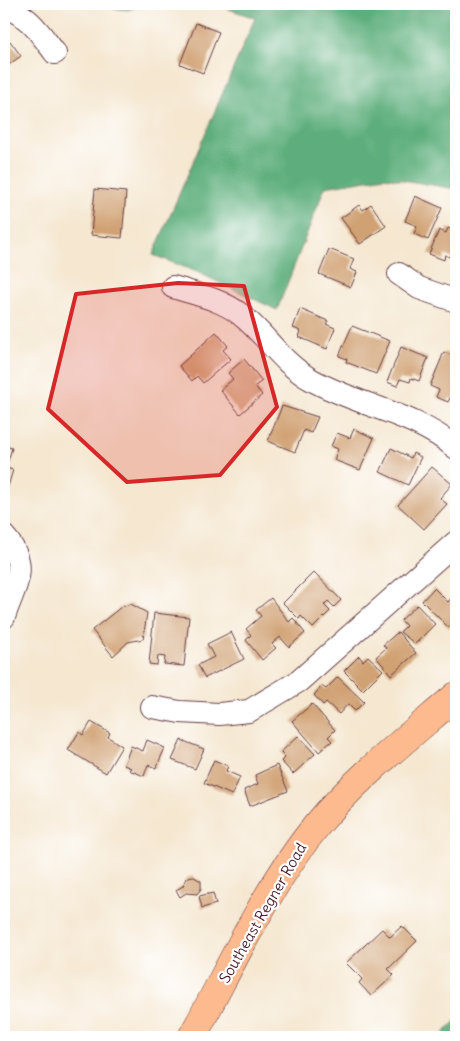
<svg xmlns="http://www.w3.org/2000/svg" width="460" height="1041" font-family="Delius,sans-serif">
<rect width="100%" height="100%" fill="#fff"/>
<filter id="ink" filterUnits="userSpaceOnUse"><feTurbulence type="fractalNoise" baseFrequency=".02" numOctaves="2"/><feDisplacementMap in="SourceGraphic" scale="10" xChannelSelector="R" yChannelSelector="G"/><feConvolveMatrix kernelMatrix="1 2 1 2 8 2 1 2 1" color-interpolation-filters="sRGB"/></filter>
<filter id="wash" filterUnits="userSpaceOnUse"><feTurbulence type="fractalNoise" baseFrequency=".0096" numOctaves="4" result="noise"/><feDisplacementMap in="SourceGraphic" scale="20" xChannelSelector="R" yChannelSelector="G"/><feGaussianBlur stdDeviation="1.12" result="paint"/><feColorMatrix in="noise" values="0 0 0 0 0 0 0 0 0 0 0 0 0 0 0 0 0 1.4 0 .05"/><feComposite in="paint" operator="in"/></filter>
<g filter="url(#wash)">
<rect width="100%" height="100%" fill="#f5e7d0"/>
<!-- forest -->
<g fill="#5dae7b" stroke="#546653">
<polygon points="78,4 146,4 128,10"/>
<polygon points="214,4 456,4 456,189 385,177 325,187 277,310 197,272 153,255 255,18"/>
<polygon points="456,1020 456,1037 440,1037"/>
</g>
<g id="blocks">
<!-- building -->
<g fill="#d0a173">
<polygon points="196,23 219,32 203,73 180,64"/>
<polygon points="4,38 8,43 10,41 21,56 4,68"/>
<polygon points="95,189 126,192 122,238 91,235"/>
<polygon points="415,196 442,208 428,240 414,234 417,226 405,221"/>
<polygon points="371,204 386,226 360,244 341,218 359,205 363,210"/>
<polygon points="448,228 456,231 456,260 445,255 444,260 429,254 439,230 446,233"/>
<polygon points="329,249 354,259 350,269 357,272 351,287 319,274"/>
<polygon points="300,309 328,321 326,324 335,328 327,349 299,337 301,331 293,328"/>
<polygon points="352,326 390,341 376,374 346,362 347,359 339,356"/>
<polygon points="216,332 228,346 223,350 231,359 203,383 197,376 192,381 179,366"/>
<polygon points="401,347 428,358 419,381 411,378 410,382 400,379 397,386 387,382"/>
<polygon points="444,352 456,357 456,400 450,398 448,402 436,397 439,390 430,386"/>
<polygon points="244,359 262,381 255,386 262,395 240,414 220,390 233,379 228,373"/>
<polygon points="282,406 318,417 311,433 304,430 295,452 268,441"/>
<polygon points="354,429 374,438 360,470 334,460 338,449 331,446 337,433 350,438"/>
<polygon points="4,446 12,448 6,468 13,470 7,490 4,489"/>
<polygon points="391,448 411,458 413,453 421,457 408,485 380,472"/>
<polygon points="432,467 452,484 440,498 447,504 424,529 398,505"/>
<polygon points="314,572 341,600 334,607 328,601 324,605 330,611 313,628 301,616 299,619 283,603"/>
<polygon points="434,588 448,602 456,593 456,620 449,628 422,601"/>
<polygon points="271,598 289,622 293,618 305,633 289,647 280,637 272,644 276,648 262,660 246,640 251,635 246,629 261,616 256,610"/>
<polygon points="131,604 147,613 143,639 128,642 113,656 92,630 121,607"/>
<polygon points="417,605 435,624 415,644 400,632 406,626 401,620"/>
<polygon points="154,613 189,617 184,666 164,664 165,657 158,656 157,665 149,664"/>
<polygon points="231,632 244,659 205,678 198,665 214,657 207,644"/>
<polygon points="398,632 416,653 391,675 376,657 386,648 383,645"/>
<polygon points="359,656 363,661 368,656 383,670 363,690 344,671"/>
<polygon points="338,677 364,702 355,711 348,704 339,714 326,702 323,705 314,695 322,686 326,689"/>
<polygon points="312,704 335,730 328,737 332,741 319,752 292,721"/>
<polygon points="91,722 110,733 108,737 122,746 106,773 68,750 79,732 83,735"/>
<polygon points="298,736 315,754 293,774 281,761 285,757 281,752"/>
<polygon points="147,740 165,748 156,768 148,765 144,776 129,770 131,768 124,765 131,746 143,751"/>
<polygon points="181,740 204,749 195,769 172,760"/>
<polygon points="214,760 228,766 226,771 240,777 232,795 204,783"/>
<polygon points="277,765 288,791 250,806 244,790 258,784 255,775"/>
<polygon points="192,876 201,881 201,889 197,894 186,893 180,897 176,890 183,886 186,878"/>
<polygon points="213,893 216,904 202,908 199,896"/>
<polygon points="402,926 417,941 388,969 394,975 371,996 359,983 362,979 346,963 382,929 390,937"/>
</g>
</g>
</g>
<g filter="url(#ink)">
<use href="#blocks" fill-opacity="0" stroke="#643d44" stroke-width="1"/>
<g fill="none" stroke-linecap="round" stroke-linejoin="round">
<!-- minor casing -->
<g stroke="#643d44" stroke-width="24">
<g id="minor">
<path d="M4 7C29 15 39 32 55 53"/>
<polyline points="399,274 419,288 456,301"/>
<path d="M173 287C195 294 221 299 240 314 267 335 280 362 312 380 359 406 414 413 456 448"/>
<path d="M4 536C31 566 15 584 4 617"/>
<polyline points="152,707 180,712 219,714 249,711 299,681 456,542"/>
</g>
</g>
<!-- major casing -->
<g stroke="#643d44" stroke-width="29">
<path id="major" d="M192 1037C230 968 267 886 317 825 355 779 411 735 456 696"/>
</g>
<!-- minor -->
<use href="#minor" stroke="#fff" stroke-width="22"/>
<!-- major -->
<use href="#major" stroke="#fcba8e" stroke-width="28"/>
</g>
</g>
<!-- marked area -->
<path fill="#d62828" fill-opacity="0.2" stroke="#d62828" stroke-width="4" stroke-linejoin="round" d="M178 283 244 286 277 407 220 475 127 482 48 409 76 294Z"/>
<g text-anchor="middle" stroke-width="4.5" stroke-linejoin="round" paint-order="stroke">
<!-- street labels -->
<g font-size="15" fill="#4a1f2b" stroke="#fff">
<text transform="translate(263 913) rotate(-60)" y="5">Southeast Regner Road</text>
</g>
</g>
<!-- margin -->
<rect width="460" height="1041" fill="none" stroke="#fff" stroke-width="20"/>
</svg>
